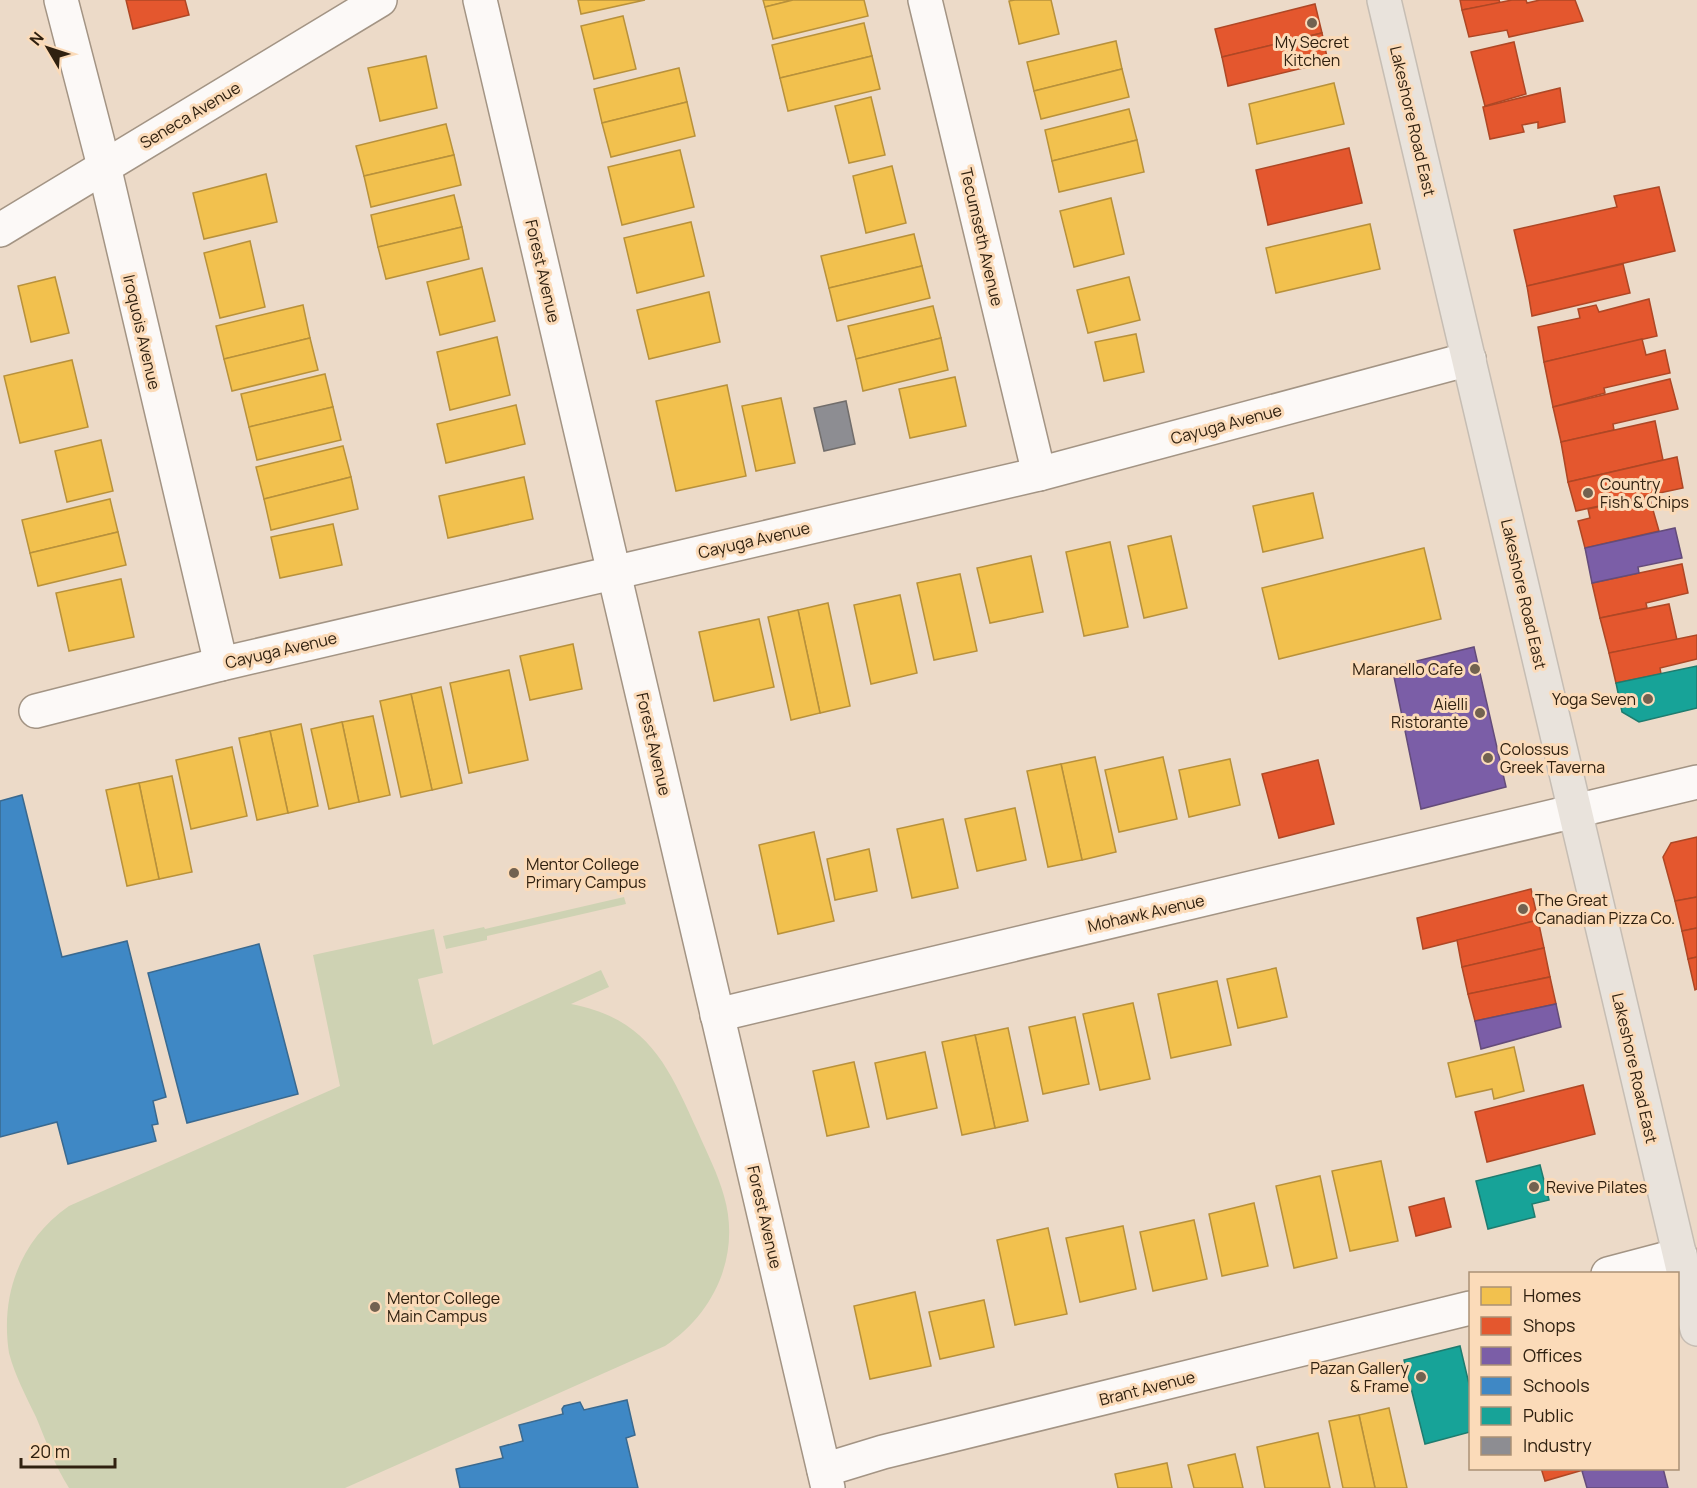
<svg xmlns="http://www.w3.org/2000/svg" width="1697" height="1488" font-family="Manrope,sans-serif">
<rect width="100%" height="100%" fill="#ecdac8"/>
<!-- green -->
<g fill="#ced2b3">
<polygon points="624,897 626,904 487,936 487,940 446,949 443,936 484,927 485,929"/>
<path d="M434 929 443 973 418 979 433 1045 601 970 609 987 571 1004C649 1019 668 1066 698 1132 707 1153 718 1174 724 1196 741 1254 715 1313 665 1346L345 1488H69C55 1466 46 1441 36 1417 26 1396 15 1376 9 1353 0 1295 20 1240 69 1206L340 1086 313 955Z"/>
</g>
<!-- homes -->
<g fill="#f2c14e" stroke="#b8913b" stroke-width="1.5">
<polygon points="578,0 645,0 581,14"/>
<polygon points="763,0 793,0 765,7"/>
<polygon points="793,0 864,0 868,16 773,39 765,7"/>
<polygon points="1015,0 1051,0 1059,34 1019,44 1009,1"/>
<polygon points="623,16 636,69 594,79 581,26"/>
<polygon points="864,23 872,56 780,78 772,45"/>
<polygon points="1116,41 1122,69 1034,91 1027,62"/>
<polygon points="426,56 437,108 380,121 368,68"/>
<polygon points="872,56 880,89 788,111 780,78"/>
<polygon points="679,68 687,102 602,123 594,89"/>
<polygon points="1122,69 1129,97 1041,119 1034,91"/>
<polygon points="1334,83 1344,124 1257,144 1249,104"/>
<polygon points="871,97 885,155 849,163 835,106"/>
<polygon points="687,102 695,136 611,157 602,123"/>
<polygon points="1129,109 1137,140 1052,161 1045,130"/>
<polygon points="446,124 454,155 364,176 356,146"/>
<polygon points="1137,140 1144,172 1059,192 1052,161"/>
<polygon points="680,150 694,207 622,225 608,167"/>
<polygon points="454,155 461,185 371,207 364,176"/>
<polygon points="892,166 906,223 866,233 853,176"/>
<polygon points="266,174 277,222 204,239 193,193"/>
<polygon points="454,195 462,227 378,247 371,215"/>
<polygon points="1111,198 1124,254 1074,267 1060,211"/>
<polygon points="691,222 704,276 637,293 624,238"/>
<polygon points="1370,224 1380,269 1276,293 1266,248"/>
<polygon points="462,227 469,259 386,279 378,247"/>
<polygon points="914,234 922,266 829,288 821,256"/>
<polygon points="250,241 265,307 220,318 204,253"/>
<polygon points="922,266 930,298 837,321 829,288"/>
<polygon points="482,268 495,321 440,335 427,282"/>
<polygon points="55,277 69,333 31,342 18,286"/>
<polygon points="1129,277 1140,320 1088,333 1077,290"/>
<polygon points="709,292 720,342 649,359 637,310"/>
<polygon points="303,305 310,338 224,359 216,326"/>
<polygon points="933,306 941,338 856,359 848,326"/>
<polygon points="1136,334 1144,372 1104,381 1095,342"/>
<polygon points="497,337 510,395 450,410 437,352"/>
<polygon points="310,338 318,370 232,391 224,359"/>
<polygon points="941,338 948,370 863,391 856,359"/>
<polygon points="72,360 88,427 20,443 4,376"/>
<polygon points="325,374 333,407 249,427 241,394"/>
<polygon points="955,377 966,426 910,438 899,389"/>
<polygon points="727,385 746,476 676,491 656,401"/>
<polygon points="781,398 795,463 756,471 742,406"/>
<polygon points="516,405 525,444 446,463 437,424"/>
<polygon points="333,407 341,440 257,460 249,427"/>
<polygon points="101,440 113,491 67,502 55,451"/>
<polygon points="343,446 351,477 264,499 256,467"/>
<polygon points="351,477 358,509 271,530 264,499"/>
<polygon points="524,477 533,519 448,538 439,496"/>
<polygon points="1313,493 1323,538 1263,552 1253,506"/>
<polygon points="110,499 118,532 30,553 22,520"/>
<polygon points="333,524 342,565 280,578 271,537"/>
<polygon points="118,532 126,565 38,586 30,553"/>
<polygon points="1171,536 1187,608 1144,618 1128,546"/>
<polygon points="1110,542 1128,627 1084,636 1066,552"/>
<polygon points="1424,548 1441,619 1279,659 1262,588"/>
<polygon points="1031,556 1043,612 990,623 977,568"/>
<polygon points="960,574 977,651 934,660 917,583"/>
<polygon points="121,579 134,637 69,651 56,593"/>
<polygon points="900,595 917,673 871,684 854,605"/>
<polygon points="828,603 850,706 820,713 798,610"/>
<polygon points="798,610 820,713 791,720 768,617"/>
<polygon points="759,619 774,687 714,701 699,632"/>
<polygon points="573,644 582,689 530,700 520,656"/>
<polygon points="509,670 528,760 469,773 450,683"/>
<polygon points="441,687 462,783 432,790 411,694"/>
<polygon points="411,694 432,790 401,797 380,701"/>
<polygon points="373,716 390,795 359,802 342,722"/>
<polygon points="342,722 359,802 329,809 311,729"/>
<polygon points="301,724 318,806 288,813 270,731"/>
<polygon points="270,731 288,813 257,820 239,738"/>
<polygon points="232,747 247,816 191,829 176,760"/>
<polygon points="1095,757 1116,852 1082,860 1061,764"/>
<polygon points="1163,757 1177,819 1119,832 1105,770"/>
<polygon points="1230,759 1240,805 1189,817 1179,770"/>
<polygon points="1061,764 1082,860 1048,867 1027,771"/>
<polygon points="172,776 192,872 159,879 139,783"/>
<polygon points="139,783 159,879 127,886 106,790"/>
<polygon points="1015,808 1026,860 977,871 965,819"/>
<polygon points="943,819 958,888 912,898 897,829"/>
<polygon points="814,832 834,921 778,934 759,845"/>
<polygon points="869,849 877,891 835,900 827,859"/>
<polygon points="1276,968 1287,1017 1238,1028 1227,979"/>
<polygon points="1217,981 1231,1045 1171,1058 1158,994"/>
<polygon points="1133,1003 1150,1079 1100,1090 1083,1014"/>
<polygon points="1075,1017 1089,1084 1043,1094 1029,1027"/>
<polygon points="1008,1028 1028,1121 995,1128 975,1035"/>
<polygon points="975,1035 995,1128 962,1135 942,1042"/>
<polygon points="1514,1047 1524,1091 1494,1099 1492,1089 1456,1097 1448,1063"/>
<polygon points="925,1052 937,1108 887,1119 875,1063"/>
<polygon points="854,1062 869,1127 827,1136 813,1071"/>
<polygon points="1381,1161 1398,1241 1350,1251 1332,1171"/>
<polygon points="1320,1176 1337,1258 1294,1268 1276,1186"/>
<polygon points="1254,1203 1268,1266 1222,1276 1209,1214"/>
<polygon points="1194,1220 1207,1279 1153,1291 1140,1232"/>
<polygon points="1123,1226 1136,1289 1080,1302 1066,1238"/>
<polygon points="1048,1228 1067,1314 1015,1325 997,1240"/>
<polygon points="915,1292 931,1366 870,1379 854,1306"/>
<polygon points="984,1300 994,1347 940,1359 929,1312"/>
<polygon points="1389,1408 1407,1488 1375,1488 1359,1415"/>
<polygon points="1359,1415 1375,1488 1343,1488 1329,1421"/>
<polygon points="1318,1433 1330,1488 1265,1488 1257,1447"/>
<polygon points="1235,1454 1243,1488 1194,1488 1188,1465"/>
<polygon points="1167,1463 1172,1488 1118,1488 1115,1474"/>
</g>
<!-- shops -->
<g fill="#e4572e" stroke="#ae4725" stroke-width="1.5">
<polygon points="126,0 185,0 189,15 133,29"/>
<polygon points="1460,0 1499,0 1500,3 1462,10"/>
<polygon points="1512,0 1526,0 1527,3 1540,0 1575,0 1583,21 1509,37 1507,30 1469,37 1462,10"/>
<polygon points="1315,4 1322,33 1222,57 1215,29"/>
<polygon points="1322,33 1328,62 1228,86 1222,57"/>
<polygon points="1514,42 1526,94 1485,106 1471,52"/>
<polygon points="1560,88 1565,122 1538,128 1538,122 1522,125 1524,132 1490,139 1483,107"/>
<polygon points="1349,148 1362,203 1268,225 1256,170"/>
<polygon points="1659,187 1675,251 1527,286 1514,230 1617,207 1614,196"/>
<polygon points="1623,264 1630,293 1532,316 1527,286"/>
<polygon points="1649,299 1657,336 1544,362 1538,327 1580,318 1578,309 1596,305 1599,312"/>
<polygon points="1642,339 1646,355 1665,350 1670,373 1604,388 1605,393 1553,407 1544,362"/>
<polygon points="1670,379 1678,409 1613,424 1614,430 1561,442 1553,407"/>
<polygon points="1655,421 1663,460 1568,482 1561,442"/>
<polygon points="1677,457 1683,488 1576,511 1568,482"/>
<polygon points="1649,496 1659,531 1585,548 1578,521 1590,518 1588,509"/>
<polygon points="1682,564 1688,593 1646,603 1647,608 1600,618 1592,583"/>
<polygon points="1669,604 1677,640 1609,653 1600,618"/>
<polygon points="1697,635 1697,659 1660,668 1661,674 1616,683 1609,653"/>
<polygon points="1318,760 1334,824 1279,838 1262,774"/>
<polygon points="1697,837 1697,897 1675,901 1663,857 1671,843"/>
<polygon points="1531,889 1538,920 1423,949 1417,918"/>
<polygon points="1697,897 1697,928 1682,931 1675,901"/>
<polygon points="1538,920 1544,948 1462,967 1457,940"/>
<polygon points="1697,928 1697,957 1688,959 1682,931"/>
<polygon points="1544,948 1550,977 1468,994 1462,967"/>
<polygon points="1697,957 1697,989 1695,990 1688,959"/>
<polygon points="1550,977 1556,1004 1475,1021 1468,994"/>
<polygon points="1583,1085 1595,1134 1487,1162 1475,1112"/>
<polygon points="1444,1198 1451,1227 1416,1236 1409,1207"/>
<polygon points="1541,1468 1590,1468 1545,1481"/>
</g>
<!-- offices -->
<g fill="#7b5ea7" stroke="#644c7a" stroke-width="1.5">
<polygon points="1675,528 1682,558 1638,567 1639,573 1592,583 1585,548"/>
<polygon points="1474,647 1506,787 1421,809 1392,667"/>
<polygon points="1556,1004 1561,1027 1481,1049 1475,1021"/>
<polygon points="1590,1468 1663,1468 1668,1488 1587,1488 1582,1471"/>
</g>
<!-- schools -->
<g fill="#3f88c5" stroke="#3a698f" stroke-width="1.5">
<polygon points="22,795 62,957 127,941 166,1097 153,1101 158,1124 152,1125 156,1141 68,1164 57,1122 0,1137 0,801"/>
<polygon points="259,944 298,1094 187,1123 148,973"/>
<polygon points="627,1400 635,1435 626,1438 638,1488 460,1488 456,1469 503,1458 500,1447 523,1441 519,1425 563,1414 562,1409 564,1406 580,1402 584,1410"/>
</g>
<!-- public -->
<g fill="#17a398" stroke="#1e7c6f" stroke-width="1.5">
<polygon points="1697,666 1697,708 1639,722 1622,712 1616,683"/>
<polygon points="1540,1165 1549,1200 1532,1204 1535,1217 1488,1229 1476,1181"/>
<polygon points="1460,1346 1470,1388 1470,1432 1425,1444 1404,1360"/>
</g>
<!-- industry -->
<polygon fill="#8d8d92" stroke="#716d6b" stroke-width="1.5" points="846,401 855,444 824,451 814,408"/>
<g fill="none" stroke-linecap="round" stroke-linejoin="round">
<!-- street casing -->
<g stroke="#a39484" stroke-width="36">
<g id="street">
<polyline points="61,0 104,166 221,664"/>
<polyline points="480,0 828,1488"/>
<polyline points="925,0 1039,474"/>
<polyline points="0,230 380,0"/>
<polyline points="36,711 221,664 1039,474 1469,359"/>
<polyline points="717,1015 1697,782"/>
<polyline points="1608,1274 1680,1255"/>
<polyline points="824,1470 883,1452 1470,1308"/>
</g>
</g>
<!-- primary casing -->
<g stroke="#c6bdb3" stroke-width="36">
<polyline id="primary" points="1384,0 1697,1329"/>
</g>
<!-- street -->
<use href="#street" stroke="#fcf9f7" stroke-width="33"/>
<!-- primary -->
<use href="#primary" stroke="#e9e3dc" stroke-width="33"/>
</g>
<!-- markers -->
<g fill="#726250" stroke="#fbdbb9" stroke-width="2">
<circle cx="1312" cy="23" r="6"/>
<circle cx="1588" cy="493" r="6"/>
<circle cx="1475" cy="669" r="6"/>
<circle cx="1648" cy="699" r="6"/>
<circle cx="1480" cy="713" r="6"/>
<circle cx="1488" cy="758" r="6"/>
<circle cx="514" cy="873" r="6"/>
<circle cx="1523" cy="909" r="6"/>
<circle cx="1534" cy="1187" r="6"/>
<circle cx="375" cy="1307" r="6"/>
<circle cx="1421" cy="1377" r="6"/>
</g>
<g text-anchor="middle" stroke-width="6" stroke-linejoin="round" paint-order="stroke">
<!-- poi labels -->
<g font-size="16" fill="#302110" stroke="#fbdbb9" text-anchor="start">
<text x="1312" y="48" text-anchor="middle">My Secret<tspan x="1312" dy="18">Kitchen</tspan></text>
<text x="1600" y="490">Country<tspan x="1600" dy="18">Fish &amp; Chips</tspan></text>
<text x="1463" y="675" text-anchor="end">Maranello Cafe</text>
<text x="1636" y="705" text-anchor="end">Yoga Seven</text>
<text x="1468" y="710" text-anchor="end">Aielli<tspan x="1468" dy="18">Ristorante</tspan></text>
<text x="1500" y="755">Colossus<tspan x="1500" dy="18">Greek Taverna</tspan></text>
<text x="526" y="870">Mentor College<tspan x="526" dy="18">Primary Campus</tspan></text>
<text x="1535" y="906">The Great<tspan x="1535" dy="18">Canadian Pizza Co.</tspan></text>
<text x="1546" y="1193">Revive Pilates</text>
<text x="387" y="1304">Mentor College<tspan x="387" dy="18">Main Campus</tspan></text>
<text x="1409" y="1374" text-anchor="end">Pazan Gallery<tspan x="1409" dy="18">&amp; Frame</tspan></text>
</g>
<!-- street labels -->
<g font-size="16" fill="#302110" stroke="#fbdbb9">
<text transform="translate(190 115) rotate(-31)" y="6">Seneca Avenue</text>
<text transform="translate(1413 121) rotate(77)" y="6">Lakeshore Road East</text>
<text transform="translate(982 237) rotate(77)" y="6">Tecumseth Avenue</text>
<text transform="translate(543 271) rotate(77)" y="6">Forest Avenue</text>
<text transform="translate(142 332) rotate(77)" y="6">Iroquois Avenue</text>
<text transform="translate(1226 424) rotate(-15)" y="6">Cayuga Avenue</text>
<text transform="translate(754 540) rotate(-13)" y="6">Cayuga Avenue</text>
<text transform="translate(1524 594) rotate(77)" y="6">Lakeshore Road East</text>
<text transform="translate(281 650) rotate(-13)" y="6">Cayuga Avenue</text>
<text transform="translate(654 744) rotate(77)" y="6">Forest Avenue</text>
<text transform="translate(1146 913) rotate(-13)" y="6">Mohawk Avenue</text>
<text transform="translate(1635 1068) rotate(77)" y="6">Lakeshore Road East</text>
<text transform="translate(765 1217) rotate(77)" y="6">Forest Avenue</text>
<text transform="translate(1147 1388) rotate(-14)" y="6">Brant Avenue</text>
</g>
</g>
<!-- legend -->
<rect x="1469" y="1272" width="210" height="198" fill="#fbdbb9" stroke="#aa9175" stroke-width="1.5"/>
<rect x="1481" y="1287" width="30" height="18" fill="#f2c14e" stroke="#aa9175" stroke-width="1.5"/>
<text x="1523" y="1302" font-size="18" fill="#302110">Homes</text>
<rect x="1481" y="1317" width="30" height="18" fill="#e4572e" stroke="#aa9175" stroke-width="1.5"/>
<text x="1523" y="1332" font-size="18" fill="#302110">Shops</text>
<rect x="1481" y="1347" width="30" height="18" fill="#7b5ea7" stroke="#aa9175" stroke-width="1.5"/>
<text x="1523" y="1362" font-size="18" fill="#302110">Offices</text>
<rect x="1481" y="1377" width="30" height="18" fill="#3f88c5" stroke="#aa9175" stroke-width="1.5"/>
<text x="1523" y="1392" font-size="18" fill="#302110">Schools</text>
<rect x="1481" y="1407" width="30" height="18" fill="#17a398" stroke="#aa9175" stroke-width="1.5"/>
<text x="1523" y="1422" font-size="18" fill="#302110">Public</text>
<rect x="1481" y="1437" width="30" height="18" fill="#8d8d92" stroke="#aa9175" stroke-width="1.5"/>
<text x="1523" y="1452" font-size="18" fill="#302110">Industry</text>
<!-- north arrow -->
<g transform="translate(48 48) rotate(309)" stroke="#fbdbb9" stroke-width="4.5" paint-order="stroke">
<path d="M0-4.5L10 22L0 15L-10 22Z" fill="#302110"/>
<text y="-9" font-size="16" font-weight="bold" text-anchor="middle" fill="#302110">N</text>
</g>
<!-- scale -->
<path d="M21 1458v9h94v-9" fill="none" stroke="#302110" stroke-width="3"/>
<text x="30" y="1458" font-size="18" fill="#302110" stroke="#fbdbb9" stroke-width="4.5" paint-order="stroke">20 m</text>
</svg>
